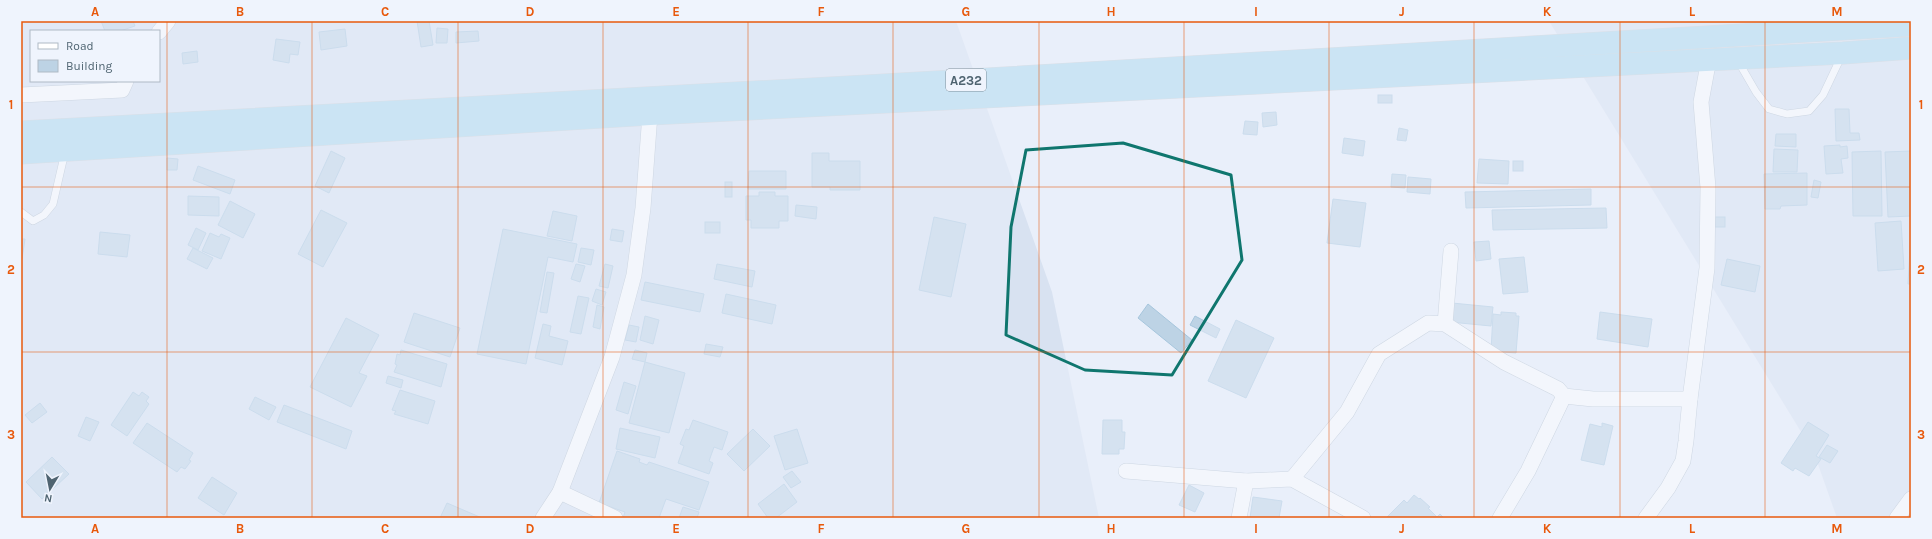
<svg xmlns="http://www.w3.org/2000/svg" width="1932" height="539" font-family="Karla,sans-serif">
<rect width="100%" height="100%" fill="#e9effa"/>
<!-- residential -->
<g fill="#d8e2f1" fill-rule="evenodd">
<path d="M21 21H956L1052 292 1099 518H21ZM31 31H159V81H31Z"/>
<polygon points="1549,21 1911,21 1911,518 1837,518 1814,453"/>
</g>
<!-- building -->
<g fill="#bdd3e5" stroke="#a6c6dd">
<polygon points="101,21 133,21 135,26 120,31 105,31"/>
<polygon points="417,21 429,21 433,45 421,47"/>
<polygon points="437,28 448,29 447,43 436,43"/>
<polygon points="345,29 347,46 321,50 319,32"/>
<polygon points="478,31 479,41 456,43 456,32"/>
<polygon points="276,39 300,42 298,55 290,54 289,63 273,60"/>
<polygon points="197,51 198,62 183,64 182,53"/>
<rect x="1378" y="95" width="14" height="8"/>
<polygon points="1835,109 1849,109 1850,133 1859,133 1860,140 1836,141"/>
<polygon points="1276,112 1277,125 1263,127 1262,113"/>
<polygon points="1245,121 1258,122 1257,135 1243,134"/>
<polygon points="1399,128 1408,130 1406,141 1397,140"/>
<polygon points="1776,134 1796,134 1796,147 1775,146"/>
<polygon points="1344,138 1365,141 1363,156 1342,153"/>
<polygon points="1840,145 1840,147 1847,146 1848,158 1841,159 1843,173 1826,174 1824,146"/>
<polygon points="1774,149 1798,150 1797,172 1773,172"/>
<polygon points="331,151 345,158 329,193 315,186"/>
<polygon points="1881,151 1882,216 1853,216 1852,152"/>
<polygon points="1911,151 1911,216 1888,217 1885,152"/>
<polygon points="812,153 829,153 829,161 860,161 860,190 830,190 830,187 812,187"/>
<polygon points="167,158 178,159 177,170 167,170"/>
<polygon points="1479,159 1509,161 1508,184 1477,183"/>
<rect x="1513" y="161" width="10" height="10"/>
<polygon points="198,166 235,180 230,194 193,180"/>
<polygon points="749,171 786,171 786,189 748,189"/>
<polygon points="1807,173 1807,205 1781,206 1780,209 1765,209 1764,174"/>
<polygon points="1392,174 1406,175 1405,188 1391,187"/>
<polygon points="1408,177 1431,179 1430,194 1407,192"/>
<polygon points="1814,180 1821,182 1818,198 1811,197"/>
<rect x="725" y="182" width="7" height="15"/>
<polygon points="1591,189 1591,205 1466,208 1465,192"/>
<polygon points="759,192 775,192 775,196 788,196 788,221 779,221 779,228 751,228 751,220 746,220 746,196 759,196"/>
<polygon points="188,196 219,197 219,216 188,215"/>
<polygon points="1333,199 1366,203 1360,247 1327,243"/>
<polygon points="230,201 255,214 243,238 218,225"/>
<polygon points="796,205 817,207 816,219 795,216"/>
<polygon points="1606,208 1607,228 1493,230 1492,210"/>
<polygon points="321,210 347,223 323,267 298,254"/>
<polygon points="553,211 577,216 572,241 547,236"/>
<polygon points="934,217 966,224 951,297 919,290"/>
<rect x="1715" y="217" width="10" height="10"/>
<polygon points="1901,221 1904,269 1878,271 1875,223"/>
<rect x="705" y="222" width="15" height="11"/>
<polygon points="196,228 206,233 198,250 188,245"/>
<polygon points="503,229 577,244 573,262 548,257 526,364 477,354"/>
<polygon points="612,229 624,231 622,242 610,240"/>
<polygon points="1911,230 1911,284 1908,284"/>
<polygon points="100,232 130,235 127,257 98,254"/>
<polygon points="210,233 219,237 221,234 230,238 221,259 202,251"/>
<polygon points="21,239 25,239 22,259 21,259"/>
<polygon points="1489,241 1491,259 1476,261 1474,242"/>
<polygon points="193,248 213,258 207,269 187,259"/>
<polygon points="581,248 594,250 591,265 578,262"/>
<polygon points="1524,257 1528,292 1503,294 1499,259"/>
<polygon points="1727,259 1760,266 1755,292 1721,285"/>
<polygon points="576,264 585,266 580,282 571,279"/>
<polygon points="605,264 613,266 608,288 599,286"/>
<polygon points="717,264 755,271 752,287 714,279"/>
<polygon points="547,272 554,273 547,313 540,312"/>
<polygon points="645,282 704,294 700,312 641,300"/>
<polygon points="596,289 606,292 602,305 592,301"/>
<polygon points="726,294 776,305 772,324 722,313"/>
<polygon points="578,296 589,298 581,334 570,332"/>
<polygon points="1452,303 1493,307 1491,326 1450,322"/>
<polygon points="1148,304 1192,340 1181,353 1138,318"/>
<polygon points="597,305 604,307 600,329 593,327"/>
<polygon points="1501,312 1516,313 1516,316 1519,316 1516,353 1491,351 1493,314 1501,315"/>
<polygon points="1600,312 1652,319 1648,347 1597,339"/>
<polygon points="414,313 460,328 450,357 404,342"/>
<polygon points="645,316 659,320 653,344 640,340"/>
<polygon points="1195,316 1220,329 1216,338 1190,325"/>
<polygon points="346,318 379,335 359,373 367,376 351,407 310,387"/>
<polygon points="1236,320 1274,338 1246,398 1208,381"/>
<polygon points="543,324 551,326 549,336 568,341 562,365 535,358"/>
<polygon points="629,325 639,327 636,342 625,340"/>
<polygon points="706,344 723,347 720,357 704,354"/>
<polygon points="401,350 447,364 441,387 394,372 397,365 395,364 397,354 400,355"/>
<polygon points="635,350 647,353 645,362 632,359"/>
<polygon points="645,362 685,373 669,433 629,423"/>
<polygon points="388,376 403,380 401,388 386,383"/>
<polygon points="624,382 636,386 628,414 616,410"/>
<polygon points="400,390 435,401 428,424 394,414 396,411 392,410"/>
<polygon points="133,392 139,396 142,392 149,397 146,401 149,404 127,436 111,425"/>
<polygon points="255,397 276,407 269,420 249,409"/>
<polygon points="40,403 47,412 32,423 25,415"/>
<polygon points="284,405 352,431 346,449 277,422"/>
<polygon points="86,417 99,422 90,441 78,436"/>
<polygon points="693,420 728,432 722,450 714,447 709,461 713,463 709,474 678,463 684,446 680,444 686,429 689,430"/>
<polygon points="1103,420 1122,420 1122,432 1125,432 1124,449 1119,449 1119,454 1102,454"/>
<polygon points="1808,422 1829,435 1816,456 1821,459 1809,476 1795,468 1793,471 1781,463"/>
<polygon points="147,423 193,453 189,460 191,461 185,469 181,467 177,472 133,443"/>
<polygon points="1602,423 1613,426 1604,465 1581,460 1590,424 1602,427"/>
<polygon points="620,428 660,437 655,458 616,449"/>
<polygon points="753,429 770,446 744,471 727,454"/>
<polygon points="797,429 808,463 785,470 774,436"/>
<polygon points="1827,445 1838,451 1830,463 1819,457"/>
<polygon points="617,451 640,459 639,462 647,465 649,462 709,482 699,510 666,499 659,518 623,518 625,512 599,503"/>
<polygon points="52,457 69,474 42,499 26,482"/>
<polygon points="792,471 801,482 791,488 783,477"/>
<polygon points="212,477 237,493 224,515 198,498"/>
<polygon points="784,484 797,502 776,518 768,518 758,504"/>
<polygon points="1189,485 1204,493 1195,512 1179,505"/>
<polygon points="1414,495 1419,499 1420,498 1430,507 1428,508 1437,517 1440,514 1444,518 1387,517 1404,500 1407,503"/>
<polygon points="1253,497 1282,501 1279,518 1250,518"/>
<polygon points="447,503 482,518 440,518"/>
<polygon points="683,507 699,512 697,518 679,518"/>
</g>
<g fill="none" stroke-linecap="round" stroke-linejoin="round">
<!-- lane casing -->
<g stroke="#adbbc8" stroke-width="8">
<g id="lane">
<polyline points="1738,61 1756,92 1769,109 1787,114 1809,111 1823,95 1841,57"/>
<polyline points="21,212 33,221 44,215 53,204 65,152"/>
</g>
</g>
<!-- street casing -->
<g stroke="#adbbc8" stroke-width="16">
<g id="street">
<polyline points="159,32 168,21"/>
<polyline points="21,95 122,90 126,81"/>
<polyline points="1445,324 1451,251"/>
<polyline points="1126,471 1246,481 1292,479 1363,518"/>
<polyline points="1292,479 1347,412 1379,354 1428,323 1445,324 1504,362 1558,389 1564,396 1593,399 1690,399"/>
<polyline points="560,492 615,518"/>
<polyline points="543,518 560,492 612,357 634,275 643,208 650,114"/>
<polyline points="1239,518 1246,481"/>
<polyline points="1500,518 1528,471 1564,396"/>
<polyline points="1646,518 1668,488 1683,461 1686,441 1690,399 1707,268 1708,188 1701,102 1709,59"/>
<polyline points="1897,518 1911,499"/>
</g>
</g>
<!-- highway casing -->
<g stroke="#c7cdd2" stroke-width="23">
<g id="highway">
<polyline points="21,132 867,86 1911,25"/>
<polyline points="21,153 650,114 1843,53 1911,48"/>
</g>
</g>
<!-- lane -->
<use href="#lane" stroke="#fff" stroke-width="7"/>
<!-- street -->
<use href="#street" stroke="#fff" stroke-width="15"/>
<!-- highway -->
<use href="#highway" stroke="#a7d8ed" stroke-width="22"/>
</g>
<!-- marked area -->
<path d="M0 0H1932V539H0ZM1123 143 1231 175 1242 260 1172 375 1085 370 1006 335 1011 227 1026 150Z" fill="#e9effa" fill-opacity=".55" fill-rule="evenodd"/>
<path fill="none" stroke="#0f766e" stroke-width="3" stroke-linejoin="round" d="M1123 143 1231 175 1242 260 1172 375 1085 370 1006 335 1011 227 1026 150Z"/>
<!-- grid -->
<path fill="none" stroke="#e8590c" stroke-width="1" stroke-opacity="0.55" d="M167 21V518M312 21V518M458 21V518M603 21V518M748 21V518M893 21V518M1039 21V518M1184 21V518M1329 21V518M1474 21V518M1620 21V518M1765 21V518M21 187H1911M21 352H1911"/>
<g text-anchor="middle" stroke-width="3" stroke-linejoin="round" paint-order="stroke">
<!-- shield labels -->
<rect fill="#eff4fd" stroke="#7f8f9b" stroke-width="1" x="946" y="69" width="40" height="22" rx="3"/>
<g font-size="13" font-weight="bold" fill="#4f6471">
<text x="966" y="85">A232</text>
</g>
</g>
<!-- border -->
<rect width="1932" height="539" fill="none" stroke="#eff4fd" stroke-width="44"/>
<!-- legend -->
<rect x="30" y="30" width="130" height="52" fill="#eff4fd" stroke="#afbac5"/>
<rect x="38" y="43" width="20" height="6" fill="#ffffff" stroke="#afbac5"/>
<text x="66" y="50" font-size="12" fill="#4f6471">Road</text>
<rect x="38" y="60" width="20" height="12" fill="#bdd3e5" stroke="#afbac5"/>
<text x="66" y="70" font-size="12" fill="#4f6471">Building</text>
<!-- north arrow -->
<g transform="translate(50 489) rotate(190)" stroke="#eff4fd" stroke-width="3" paint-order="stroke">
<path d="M0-3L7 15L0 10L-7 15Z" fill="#4f6471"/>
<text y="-6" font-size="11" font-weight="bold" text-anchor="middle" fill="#4f6471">N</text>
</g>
<rect x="22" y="22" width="1888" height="495" fill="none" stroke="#e8590c" stroke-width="1.5"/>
<g font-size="13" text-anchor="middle" font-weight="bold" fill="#e8590c">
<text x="95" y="16">A</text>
<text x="240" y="16">B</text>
<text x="385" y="16">C</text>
<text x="530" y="16">D</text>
<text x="676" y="16">E</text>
<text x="821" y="16">F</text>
<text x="966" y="16">G</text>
<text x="1111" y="16">H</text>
<text x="1256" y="16">I</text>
<text x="1402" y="16">J</text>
<text x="1547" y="16">K</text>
<text x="1692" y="16">L</text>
<text x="1837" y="16">M</text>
<text x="11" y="109">1</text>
<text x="1921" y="109">1</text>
<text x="11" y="274">2</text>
<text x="1921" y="274">2</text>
<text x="11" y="439">3</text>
<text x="1921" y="439">3</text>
<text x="95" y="533">A</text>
<text x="240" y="533">B</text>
<text x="385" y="533">C</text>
<text x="530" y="533">D</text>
<text x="676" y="533">E</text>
<text x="821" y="533">F</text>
<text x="966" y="533">G</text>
<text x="1111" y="533">H</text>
<text x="1256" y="533">I</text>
<text x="1402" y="533">J</text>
<text x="1547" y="533">K</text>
<text x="1692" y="533">L</text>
<text x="1837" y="533">M</text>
</g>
</svg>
